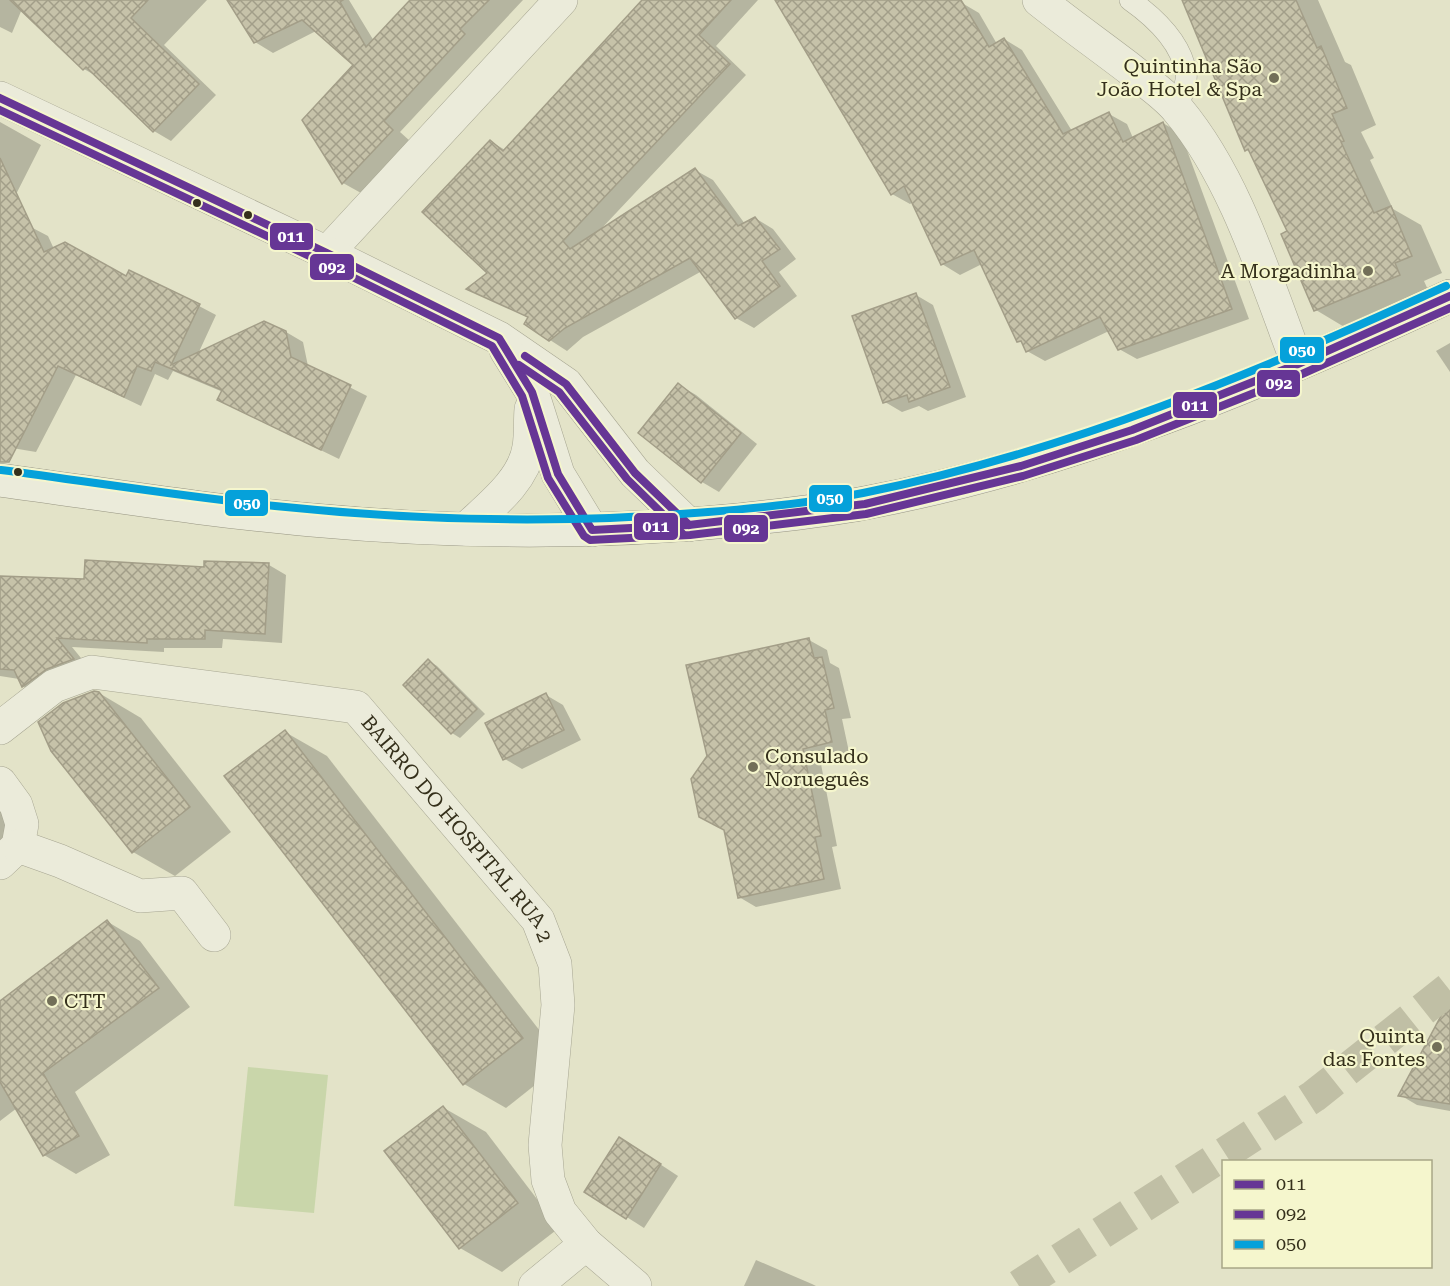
<svg xmlns="http://www.w3.org/2000/svg" width="1450" height="1286" font-family="'Roboto Serif',serif">
<defs>
<pattern id="building-cross-hatch" width="8" height="8" patternUnits="userSpaceOnUse" patternTransform="scale(1.5)"><rect width="8" height="8" fill="#c6c2a9"/><path d="M0 0l8 8M0 8l8-8" fill="none" stroke="#a29e89"/></pattern>
</defs>
<rect width="100%" height="100%" fill="#e3e3c8"/>
<!-- garden -->
<polygon fill="#c9d6aa" points="248,1067 328,1075 314,1213 234,1206"/>
<!-- shadow -->
<g fill="#0003">
<polygon points="0,0 207,0 164,45 216,95 171,141 154,131 98,77 84,69 22,9 12,33 0,27"/>
<polygon points="228,0 349,0 374,41 413,0 523,0 400,132 410,141 361,193 343,183 304,120 355,64 316,31 273,53 255,42"/>
<polygon points="644,0 758,0 716,46 746,75 601,229 695,170 713,180 745,224 755,218 773,229 796,259 779,272 797,296 754,328 736,318 702,271 583,337 567,351 550,340 529,318 469,289 490,273 490,141 505,150"/>
<polygon points="777,0 926,0 962,3 979,13 997,44 1004,39 1022,50 1072,131 1109,114 1127,124 1133,138 1163,123 1181,134 1249,319 1137,359 1119,349 1109,331 1045,361 1027,351 1024,344 1019,341 982,264 960,275 942,264 913,202 910,204 892,194"/>
<polygon points="1184,0 1318,0 1345,62 1351,65 1376,125 1361,132 1374,158 1370,160 1393,209 1421,225 1442,273 1424,281 1429,292 1346,328 1316,310 1289,232 1252,153 1246,150"/>
<polygon points="0,122 41,145 6,214 48,236 54,249 199,306 216,315 198,354 286,332 303,342 308,366 367,396 339,459 236,409 223,392 173,371 168,380 155,374 141,406 76,375 36,452 0,446"/>
<polygon points="916,295 933,305 966,397 928,411 919,406 902,412 885,402"/>
<polygon points="1450,343 1450,372 1436,351"/>
<polygon points="679,385 696,395 757,444 719,492 702,482 640,433"/>
<polygon points="269,565 286,575 282,643 223,639 222,648 164,648 164,652 72,647 90,669 40,696 23,686 19,679 0,676 0,577 85,581"/>
<polygon points="809,640 827,650 830,663 839,668 851,718 842,719 849,752 820,759 837,846 832,847 841,889 756,907 739,897"/>
<polygon points="429,661 437,666 485,714 460,738 452,733"/>
<polygon points="99,693 141,718 231,832 175,876 133,852"/>
<polygon points="546,695 563,705 581,740 522,769 505,759"/>
<polygon points="285,732 327,756 564,1062 506,1108 464,1084"/>
<polygon points="0,807 25,841 0,859"/>
<polygon points="108,922 140,941 190,1007 75,1092 110,1155 76,1174 44,1155 17,1108 0,1121 0,1001"/>
<polygon points="1450,1002 1450,1111 1417,1105 1400,1095"/>
<polygon points="444,1108 486,1132 559,1228 502,1272 460,1248"/>
<polygon points="637,1149 678,1176 644,1228 586,1191"/>
<polygon points="756,1260 812,1284 816,1286 744,1286"/>
</g>
<!-- building -->
<g fill="url(#building-cross-hatch)" stroke="#a39e88" stroke-width="1.5">
<polygon points="10,0 148,0 131,18 199,84 153,132 86,67 83,70"/>
<polygon points="227,0 343,0 340,2 366,47 410,0 489,0 460,29 465,34 384,121 393,130 342,184 302,120 353,65 302,20 254,43"/>
<polygon points="642,0 731,0 699,35 730,64 563,241 570,249 695,168 738,226 755,217 780,249 762,261 780,286 735,319 690,258 565,328 549,341 524,324 528,317 466,289 487,273 422,212 490,140 503,151"/>
<polygon points="775,0 961,0 989,47 1004,38 1063,134 1109,112 1123,142 1163,122 1232,309 1118,350 1100,317 1026,352 1021,341 1017,342 974,250 941,265 904,186 891,195"/>
<polygon points="1182,0 1296,0 1317,48 1321,46 1347,108 1332,114 1344,141 1341,142 1374,213 1391,206 1412,256 1395,263 1400,275 1314,311 1281,234 1287,231 1248,149 1245,151"/>
<polygon points="0,158 44,252 65,242 126,276 129,270 200,304 171,365 264,321 286,331 291,357 351,385 321,450 217,400 222,390 155,362 151,371 137,366 124,397 58,366 9,462 0,462"/>
<polygon points="916,293 950,387 909,402 907,395 883,403 852,316"/>
<polygon points="678,383 741,433 701,483 638,433"/>
<polygon points="85,560 204,567 204,561 269,563 265,634 205,630 205,639 147,639 147,643 57,638 74,659 47,669 22,687 14,670 0,669 0,576 84,579"/>
<polygon points="809,638 814,658 822,657 834,708 825,710 832,742 803,749 821,836 815,837 824,879 738,898 724,830 699,817 691,779 707,756 686,665"/>
<polygon points="428,659 477,709 451,734 403,685"/>
<polygon points="94,691 99,692 190,807 132,853 51,751 38,722 63,703"/>
<polygon points="546,693 564,730 503,760 485,723"/>
<polygon points="285,730 523,1038 463,1085 224,776"/>
<polygon points="107,920 159,988 43,1073 79,1136 43,1156 0,1082 0,1001"/>
<polygon points="1450,999 1450,1104 1398,1096"/>
<polygon points="443,1106 518,1203 459,1249 384,1151"/>
<polygon points="619,1137 661,1164 626,1219 584,1192"/>
</g>
<g fill="none" stroke-linecap="round" stroke-linejoin="round">
<!-- tertiary-tunnel -->
<polyline stroke="#c0bfa5" stroke-width="33" stroke-dasharray="33 16" stroke-linecap="butt" points="1019,1286 1314,1096 1450,988"/>
<!-- service casing -->
<g stroke="#a7a692" stroke-width="22">
<path id="service" d="M1130 0C1154 17 1181 41 1186 73 1188 83 1180 99 1177 109"/>
</g>
<!-- minor casing -->
<g stroke="#a7a692" stroke-width="34">
<g id="minor">
<path d="M1039 0C1069 24 1100 46 1130 69 1146 82 1165 94 1178 110 1236 179 1266 281 1298 364"/>
<polyline points="327,253 561,0"/>
<path id="s1" d="M0 728 54 686 92 672 356 707 538 920 555 964 558 1005 545 1145 548 1180 560 1212 586 1244 635 1286"/>
<polyline points="0,783 16,805 22,824 18,846 0,863"/>
<polyline points="18,846 60,861 140,896 182,893 214,935"/>
<polyline points="535,1286 586,1244"/>
</g>
</g>
<!-- tertiary casing -->
<g stroke="#a7a692" stroke-width="34">
<g id="tertiary">
<polyline points="0,98 327,253 499,338 566,384 635,473 689,525"/>
<polyline points="506,350 532,392 558,474 592,530"/>
<path d="M466 529C489 507 524 481 529 447 531 435 530 421 531 409"/>
</g>
</g>
<!-- secondary casing -->
<g stroke="#979582" stroke-width="34">
<path id="secondary" d="M0 480C104 494 208 511 312 520 454 533 597 534 739 520 781 515 824 511 865 503 1069 465 1263 383 1450 296"/>
</g>
<!-- service -->
<use href="#service" stroke="#ebebda" stroke-width="21"/>
<!-- minor -->
<use href="#minor" stroke="#ebebda" stroke-width="33"/>
<!-- tertiary -->
<use href="#tertiary" stroke="#ebebda" stroke-width="33"/>
<!-- secondary -->
<use href="#secondary" stroke="#ebebda" stroke-width="33"/>
<!-- bus-1 casing -->
<g stroke="#f5f6cd" stroke-width="12">
<g id="bus-1">
<polyline points="0,98 327,253 499,338 532,392 558,474 592,530 689,525 865,504 1021,466 1132,430 1298,364 1450,296"/>
<polyline points="525,356 566,384 635,473 689,525"/>
</g>
</g>
<!-- bus-2 casing -->
<g stroke="#f5f6cd" stroke-width="12">
<g id="bus-2">
<polyline points="0,110 322,262 492,346 522,396 548,478 584,536 590,540 690,535 866,514 1023,476 1136,440 1302,374 1450,308"/>
<polyline points="519,365 559,392 627,479 682,533"/>
</g>
</g>
<!-- bus-3 casing -->
<g stroke="#f5f6cd" stroke-width="12">
<path id="bus-3" d="M1 470C93 482 184 497 275 506 419 521 564 524 708 512 759 508 812 503 863 493 1067 452 1257 373 1446 286"/>
</g>
<!-- bus-1 -->
<use href="#bus-1" stroke="#663695" stroke-width="8"/>
<!-- bus-2 -->
<use href="#bus-2" stroke="#663695" stroke-width="8"/>
<!-- bus-3 -->
<use href="#bus-3" stroke="#05a1da" stroke-width="8"/>
</g>
<!-- markers -->
<g fill="#726f58" stroke="#f5f6cd" stroke-width="2">
<circle cx="1274" cy="78" r="6"/>
<circle cx="1368" cy="271" r="6"/>
<circle cx="753" cy="767" r="6"/>
<circle cx="52" cy="1001" r="6"/>
<circle cx="1437" cy="1047" r="6"/>
</g>
<g fill="#35301b" stroke="#f5f6cd" stroke-width="2">
<circle cx="197" cy="203" r="5"/>
<circle cx="248" cy="215" r="5"/>
<circle cx="18" cy="472" r="5"/>
</g>
<g text-anchor="middle" stroke-width="4.5" stroke-linejoin="round" paint-order="stroke">
<!-- poi labels -->
<g font-size="20" fill="#35301b" stroke="#f5f6cd" text-anchor="end">
<text x="1262" y="73">Quintinha São<tspan x="1262" dy="23">João Hotel &amp; Spa</tspan></text>
<text x="1356" y="278">A Morgadinha</text>
<text x="765" y="763" text-anchor="start">Consulado<tspan x="765" dy="23">Norueguês</tspan></text>
<text x="64" y="1008" text-anchor="start">CTT</text>
<text x="1425" y="1043">Quinta<tspan x="1425" dy="23">das Fontes</tspan></text>
</g>
<!-- street labels -->
<g font-size="20" fill="#35301b" stroke="#f5f6cd">
<text dy="7" stroke="none"><textPath href="#s1" startOffset="534">BAIRRO DO HOSPITAL RUA 2</textPath></text>
</g>
</g>
<g stroke="#f5f6cd" stroke-width="2">
<rect x="269" y="222" width="45" height="29" rx="6" fill="#663695"/>
<rect x="309" y="253" width="46" height="28" rx="6" fill="#663695"/>
<rect x="1279" y="336" width="46" height="28" rx="6" fill="#05a1da"/>
<rect x="1256" y="369" width="45" height="29" rx="6" fill="#663695"/>
<rect x="1172" y="391" width="46" height="28" rx="6" fill="#663695"/>
<rect x="808" y="484" width="45" height="29" rx="6" fill="#05a1da"/>
<rect x="224" y="489" width="45" height="28" rx="6" fill="#05a1da"/>
<rect x="633" y="512" width="46" height="29" rx="6" fill="#663695"/>
<rect x="723" y="514" width="46" height="29" rx="6" fill="#663695"/>
</g>
<g font-size="16" text-anchor="middle" font-weight="bold" fill="#fff">
<text x="291" y="242">011</text>
<text x="332" y="273">092</text>
<text x="1302" y="356">050</text>
<text x="1279" y="389">092</text>
<text x="1195" y="411">011</text>
<text x="830" y="504">050</text>
<text x="247" y="509">050</text>
<text x="656" y="532">011</text>
<text x="746" y="534">092</text>
</g>
<!-- legend -->
<rect x="1222" y="1160" width="210" height="108" fill="#f5f6cd" stroke="#a8a786" stroke-width="1.5"/>
<rect x="1234" y="1180" width="30" height="9" fill="#663695" stroke="#a8a786" stroke-width="1.5"/>
<text x="1276" y="1190" font-size="18" fill="#35301b">011</text>
<rect x="1234" y="1210" width="30" height="9" fill="#663695" stroke="#a8a786" stroke-width="1.5"/>
<text x="1276" y="1220" font-size="18" fill="#35301b">092</text>
<rect x="1234" y="1240" width="30" height="9" fill="#05a1da" stroke="#a8a786" stroke-width="1.5"/>
<text x="1276" y="1250" font-size="18" fill="#35301b">050</text>
</svg>
